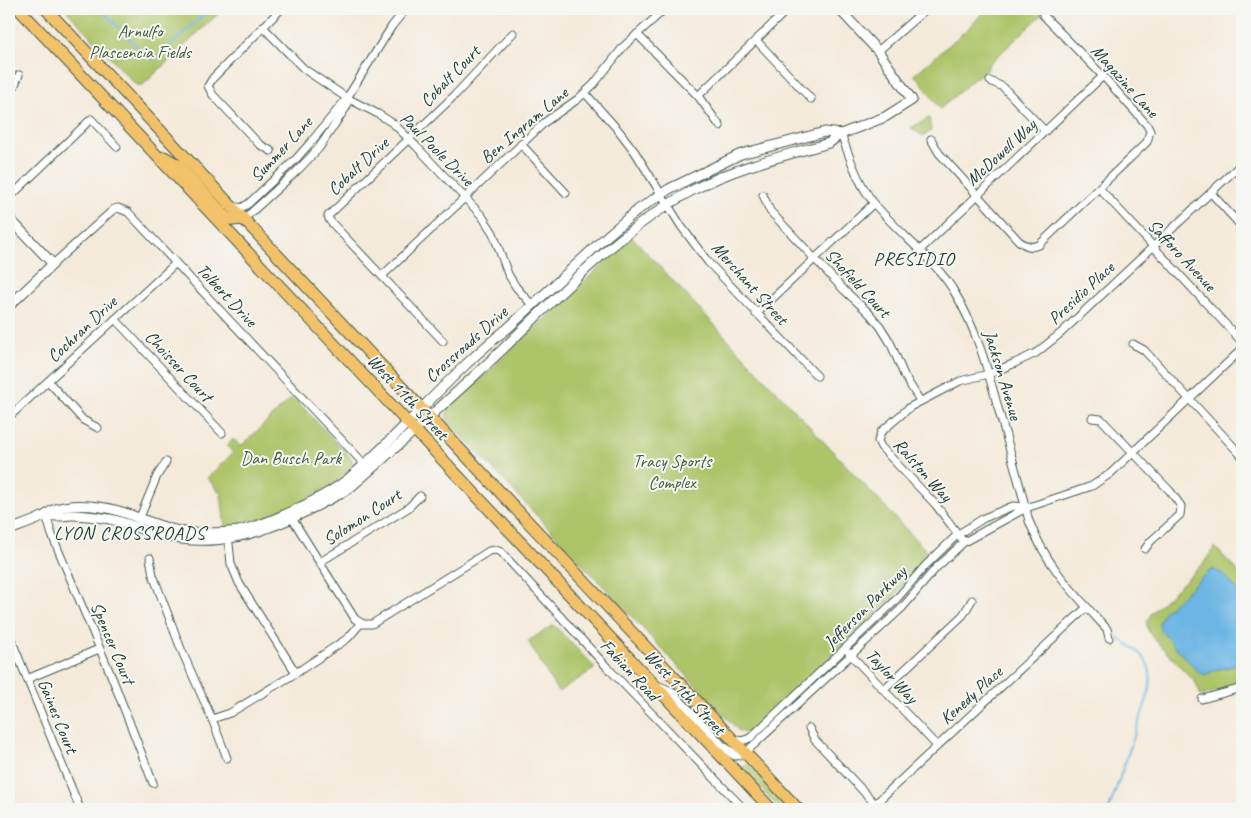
<svg xmlns="http://www.w3.org/2000/svg" width="1251" height="818" font-family="Caveat,sans-serif">
<rect width="100%" height="100%" fill="#f6f6f2"/>
<filter id="ink" filterUnits="userSpaceOnUse"><feTurbulence type="fractalNoise" baseFrequency=".02" numOctaves="2"/><feDisplacementMap in="SourceGraphic" scale="10" xChannelSelector="R" yChannelSelector="G"/><feConvolveMatrix kernelMatrix="1 2 1 2 8 2 1 2 1" color-interpolation-filters="sRGB"/></filter>
<filter id="wash" filterUnits="userSpaceOnUse"><feTurbulence type="fractalNoise" baseFrequency=".0096" numOctaves="4" result="noise"/><feDisplacementMap in="SourceGraphic" scale="20" xChannelSelector="R" yChannelSelector="G"/><feGaussianBlur stdDeviation="1.12" result="paint"/><feColorMatrix in="noise" values="0 0 0 0 0 0 0 0 0 0 0 0 0 0 0 0 0 1.4 0 .05"/><feComposite in="paint" operator="in"/></filter>
<g filter="url(#wash)">
<rect width="100%" height="100%" fill="#f4eada"/>
<!-- green -->
<g fill="#adc469" stroke="#66804e">
<polygon points="65,9 223,9 143,85 136,85"/>
<polygon points="986,9 1048,9 988,65 988,69 975,78 940,109 919,79 914,75 971,26"/>
<polygon points="929,118 931,131 923,136 911,128"/>
<path d="M632 237 930 555 888 603 754 729C748 733 743 734 737 729L450 423C445 417 446 412 450 407Z"/>
<path d="M293 397 352 459 353 468C339 486 278 514 256 522 246 525 235 526 225 528L221 494 207 478 233 453 227 445 233 439 241 446Z"/>
<polygon points="1215,547 1242,576 1242,684 1201,696 1196,683 1153,638 1147,628 1147,622 1152,612 1203,564"/>
<polygon points="554,625 594,667 594,669 558,692 528,641"/>
<polygon points="746,764 752,768 791,809 781,809 776,805 745,772 743,768"/>
</g>
<!-- water -->
<polygon fill="#6cb5e4" stroke="#46798c" points="1213,569 1223,574 1242,595 1242,664 1216,670 1205,675 1198,672 1160,630 1159,623 1164,612 1207,573"/>
<g fill="none" stroke-linecap="round" stroke-linejoin="round">
<!-- stream -->
<g stroke="#6cb5e4" stroke-width="2">
<polyline points="101,9 145,55 150,58 155,59 210,9"/>
<path d="M1109 809 1149 693C1155 663 1143 653 1118 638"/>
</g>
</g>
</g>
<g filter="url(#ink)">
<g fill="none" stroke-linecap="round" stroke-linejoin="round">
<!-- minor casing -->
<g stroke="#3f574d" stroke-width="9">
<g id="minor">
<polyline points="263,27 304,69 347,98 378,114 394,124 416,146 482,216 493,233 508,274 516,287 532,305"/>
<polyline points="637,34 698,96 720,126"/>
<polyline points="756,40 811,99"/>
<polyline points="878,51 926,9"/>
<polyline points="990,81 1003,87 1045,131"/>
<polyline points="9,92 14,87 19,75"/>
<polyline points="585,93 619,131 635,152 681,226 708,262 817,376"/>
<polyline points="698,96 788,9"/>
<path d="M841 134C850 158 857 181 873 202 897 232 931 256 952 288 977 328 988 371 1000 415 1010 450 1020 485 1029 521 1047 567 1074 593 1107 629L1109 638"/>
<path d="M931 139 939 153 1019 241C1026 246 1031 248 1039 245L1147 142 1150 131 1147 125 1103 76 1043 15"/>
<polyline points="521,144 566,193"/>
<polyline points="271,151 259,144 213,95 208,86 213,78 281,9"/>
<polyline points="1099,188 1242,342"/>
<polyline points="1211,193 1242,227"/>
<polyline points="763,195 770,211 844,290 868,312 880,326 890,342 904,375 920,401"/>
<polyline points="9,198 91,119 117,147"/>
<polyline points="233,206 241,208 248,204 296,159 311,142 347,98 392,26 406,9"/>
<polyline points="244,219 298,170 319,148 347,106 347,98"/>
<polyline points="920,250 1103,76"/>
<polyline points="53,264 114,209 118,208 128,212 367,467"/>
<polyline points="382,276 545,122 578,99 594,84 624,46 665,9"/>
<polyline points="756,314 874,203"/>
<polyline points="115,319 222,433"/>
<polyline points="443,341 330,221 328,216 455,95 513,33"/>
<polyline points="1133,344 1144,350 1242,456"/>
<polyline points="48,381 83,420 98,428"/>
<polyline points="9,417 176,263"/>
<polyline points="1092,418 1101,419 1170,491 1181,506 1180,515 1151,541 1145,549"/>
<polyline points="46,515 52,535 113,680 153,783"/>
<polyline points="290,515 355,619 363,624 372,624 489,551 496,550 501,552 607,667 744,809"/>
<polyline points="138,522 157,476 166,462"/>
<polyline points="228,534 231,564 239,583 296,673"/>
<polyline points="964,542 935,504 881,447 878,441 881,432 910,407 960,381 989,374 1015,363 1036,353 1061,333 1237,168"/>
<polyline points="150,558 153,575 181,649 212,719 230,713 296,673 348,638 361,623"/>
<polyline points="320,562 408,508 420,496"/>
<polyline points="9,634 80,809"/>
<polyline points="849,653 937,746"/>
<polyline points="27,679 99,649"/>
<polyline points="884,689 963,615 972,600"/>
<polyline points="1202,699 1242,688"/>
<polyline points="212,719 227,758"/>
<polyline points="809,728 815,740 880,809"/>
<polyline points="733,739 742,741 750,738 893,603 926,565 957,535 984,518 1013,506 1026,507"/>
<polyline points="745,753 902,608 936,568 964,542 1026,508 1092,486 1111,473 1242,349"/>
<polyline points="875,804 1087,607"/>
</g>
</g>
<!-- tertiary casing -->
<g stroke="#3f574d" stroke-width="11">
<g id="tertiary">
<polyline points="9,218 53,264 9,306"/>
<path d="M46 515C55 517 63 516 72 515 85 515 97 517 110 519 128 523 144 531 161 535 214 549 260 534 307 511 322 503 337 496 351 487 403 441 455 395 505 347 563 291 622 228 693 190 736 167 783 156 829 143L841 134 885 117 912 100 878 51 839 9"/>
<path d="M9 530C20 526 33 522 44 516 47 515 50 511 53 510 74 502 105 506 125 513 149 521 175 534 201 533 213 533 227 533 239 531 269 524 324 498 348 479 404 432 450 373 508 328L607 236 639 209 669 189 741 154 825 132 841 134"/>
<polyline points="657,686 671,692 676,697 722,746 735,755 745,753"/>
</g>
</g>
<!-- primary casing -->
<g stroke="#3f574d" stroke-width="13">
<g id="primary">
<polyline points="19,9 771,809"/>
<polyline points="46,9 798,809"/>
<polyline points="164,157 178,165 226,217 233,220 244,219"/>
</g>
</g>
<!-- minor -->
<use href="#minor" stroke="#fff" stroke-width="7"/>
<!-- tertiary -->
<use href="#tertiary" stroke="#fff" stroke-width="9"/>
<!-- primary -->
<use href="#primary" stroke="#f2c26a" stroke-width="11"/>
</g>
</g>
<g text-anchor="middle" stroke-width="4" stroke-linejoin="round" paint-order="stroke">
<!-- park labels -->
<g font-size="18" fill="#425f41" stroke="#f6f6f2">
<text x="140" y="37">Arnulfo<tspan x="140" dy="21">Plascencia Fields</tspan></text>
<text x="291" y="464">Dan Busch Park</text>
<text x="672" y="467">Tracy Sports<tspan x="672" dy="21">Complex</tspan></text>
</g>
<!-- street labels -->
<g font-size="18" fill="#1f3d34" stroke="#f6f6f2">
<text transform="translate(450 76) rotate(-46)" y="6">Cobalt Court</text>
<text transform="translate(1125 81) rotate(48)" y="6">Magazine Lane</text>
<text transform="translate(524 125) rotate(-40)" y="6">Ben Ingram Lane</text>
<text transform="translate(281 149) rotate(-47)" y="6">Summer Lane</text>
<text transform="translate(437 149) rotate(45)" y="6">Paul Poole Drive</text>
<text transform="translate(1001 152) rotate(-43)" y="6">McDowell Way</text>
<text transform="translate(358 166) rotate(-43)" y="6">Cobalt Drive</text>
<text transform="translate(1182 255) rotate(47)" y="6">Safforo Avenue</text>
<text transform="translate(750 283) rotate(48)" y="6">Merchant Street</text>
<text transform="translate(858 283) rotate(47)" y="6">Shofield Court</text>
<text transform="translate(1081 293) rotate(-43)" y="6">Presidio Place</text>
<text transform="translate(227 295) rotate(47)" y="6">Tolbert Drive</text>
<text transform="translate(82 329) rotate(-43)" y="6">Cochran Drive</text>
<text transform="translate(466 344) rotate(-42)" y="6">Crossroads Drive</text>
<text transform="translate(179 366) rotate(47)" y="6">Choisser Court</text>
<text transform="translate(1003 375) rotate(73)" y="6">Jackson Avenue</text>
<text transform="translate(408 397) rotate(47)" y="6">West 11th Street</text>
<text transform="translate(923 470) rotate(48)" y="6">Ralston Way</text>
<text transform="translate(362 517) rotate(-33)" y="6">Solomon Court</text>
<text transform="translate(865 607) rotate(-45)" y="6">Jefferson Parkway</text>
<text transform="translate(113 643) rotate(67)" y="6">Spencer Court</text>
<text transform="translate(630 670) rotate(47)" y="6">Fabian Road</text>
<text transform="translate(892 676) rotate(47)" y="6">Taylor Way</text>
<text transform="translate(685 692) rotate(47)" y="6">West 11th Street</text>
<text transform="translate(971 695) rotate(-42)" y="6">Kenedy Place</text>
<text transform="translate(58 716) rotate(68)" y="6">Gaines Court</text>
</g>
<!-- neighbourhood labels -->
<g font-size="19" letter-spacing="1" fill="#1f3d34" stroke="#f6f6f2">
<text x="914" y="265">PRESIDIO</text>
<text x="130" y="539">LYON CROSSROADS</text>
</g>
</g>
<!-- margin -->
<rect width="1251" height="818" fill="none" stroke="#f6f6f2" stroke-width="30"/>
</svg>
